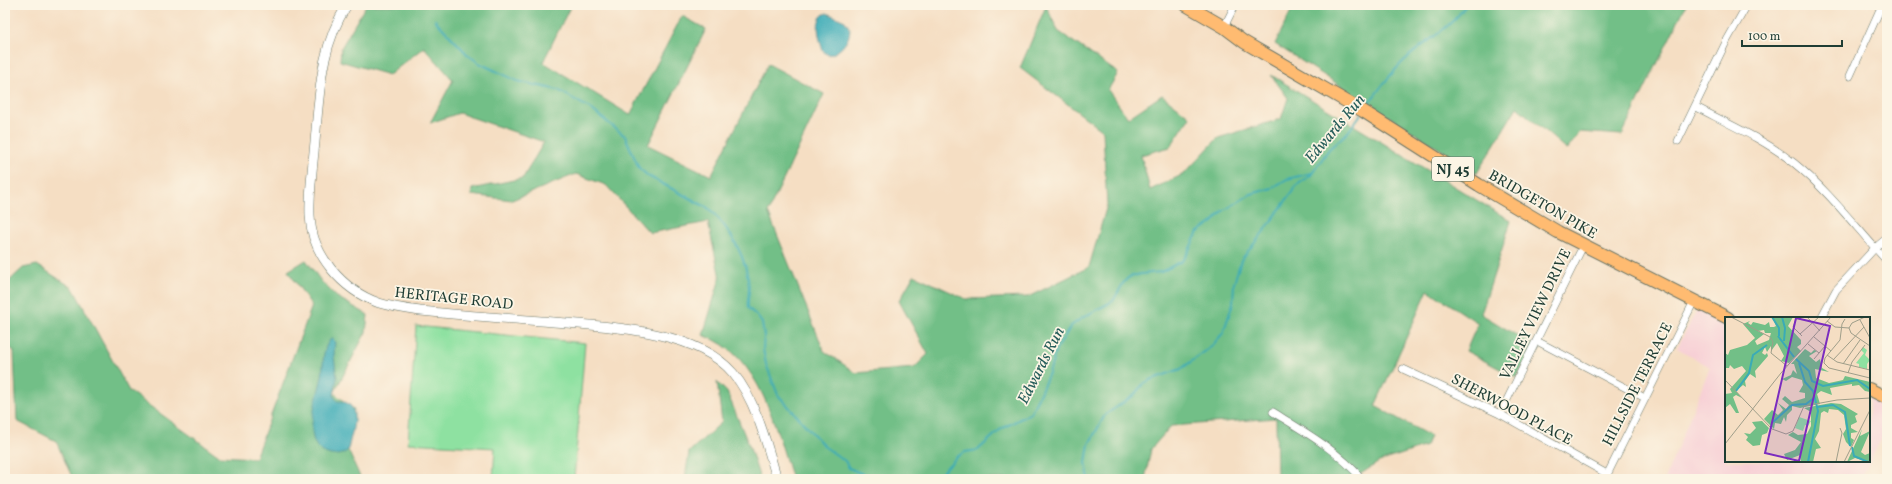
<svg xmlns="http://www.w3.org/2000/svg" width="1892" height="484" font-family="Vollkorn,serif">
<rect width="100%" height="100%" fill="#fcf5e5"/>
<filter id="ink" filterUnits="userSpaceOnUse"><feTurbulence type="fractalNoise" baseFrequency=".025" numOctaves="2"/><feDisplacementMap in="SourceGraphic" scale="8" xChannelSelector="R" yChannelSelector="G"/><feConvolveMatrix kernelMatrix="1 2 1 2 8 2 1 2 1" color-interpolation-filters="sRGB"/></filter>
<filter id="wash" filterUnits="userSpaceOnUse"><feTurbulence type="fractalNoise" baseFrequency=".012" numOctaves="4" result="noise"/><feDisplacementMap in="SourceGraphic" scale="16" xChannelSelector="R" yChannelSelector="G"/><feGaussianBlur stdDeviation="0.9" result="paint"/><feColorMatrix in="noise" values="0 0 0 0 0 0 0 0 0 0 0 0 0 0 0 0 0 1.4 0 .05"/><feComposite in="paint" operator="in"/></filter>
<g filter="url(#wash)">
<rect width="100%" height="100%" fill="#f5dec3"/>
<!-- built -->
<polygon fill="#f7cfd5" points="1698,308 1726,323 1726,461 1869,461 1869,397 1887,407 1887,427 1861,479 1665,479 1710,367 1677,348"/>
<!-- green -->
<polygon fill="#8ee1a1" stroke="#568f6a" points="416,326 585,343 574,479 493,479 495,448 408,443"/>
<!-- forest -->
<g fill="#72bf87" stroke="#487e5e">
<path d="M366 5H571L543 62 630 115 682 16 706 29 648 145 711 176 768 64 824 94 768 212 824 351 856 373 914 368 928 354 899 301 914 275 966 299 1028 297 1089 267 1107 205 1103 131 1020 68 1046 6 1058 31 1118 73 1108 90 1128 118 1162 95 1190 117 1170 147 1141 155 1150 190 1184 174 1218 138 1281 119 1288 98 1271 75 1511 221 1481 314 1533 345 1517 378 1466 351 1478 323 1428 290 1375 406 1430 436 1426 446 1379 462 1353 479H1277L1276 418 1171 426 1151 449 1145 479H792C775 427 761 355 703 335L720 278 708 222 650 233 606 185 576 174 512 200 471 195 472 189 523 178 544 142 459 113 430 123 453 80 424 47 389 75 340 61 341 48Z"/>
<polygon points="1294,5 1686,5 1622,135 1580,132 1567,150 1517,107 1477,173 1275,44"/>
<polygon points="306,260 321,281 337,297 368,315 366,332 334,393 354,409 348,450 361,479 73,479 56,441 17,421 14,351 5,344 5,285 23,268 37,265 73,288 129,391 219,456 255,458 312,306 288,271"/>
<polygon points="717,382 727,392 750,448 760,479 685,479 689,452 722,422"/>
</g>
<!-- water -->
<g fill="#3aabb7" stroke="#2c7476">
<path d="M827 13 845 21 850 29C850 41 840 53 828 55L823 51C820 41 812 17 827 13Z"/>
<path d="M332 338 335 342 334 356 337 378 334 396 337 401C365 401 351 433 348 450 344 454 337 456 331 455 297 448 318 397 322 376 324 363 321 348 332 338Z"/>
</g>
<g fill="none" stroke-linecap="round" stroke-linejoin="round">
<!-- stream -->
<g stroke="#3aabb7" stroke-width="2">
<path d="M435 20 468 55 479 63 517 81 558 90 591 109 625 136 639 168 648 176 708 208C730 228 748 259 749 289 749 296 747 302 748 308L757 316 762 323 764 336 763 349 766 364 778 395 825 447 845 461 849 468 874 479"/>
<path d="M1366 107C1378 91 1392 71 1407 58 1428 39 1450 29 1466 5"/>
<polyline points="931,479 941,473 958,456 965,452 978,450 1001,429 1031,413 1049,373 1056,350 1071,326 1082,318 1113,301 1124,282 1129,277 1141,274 1161,272 1182,261 1186,256 1198,232 1213,222 1223,211 1251,194 1272,188 1287,179 1312,173"/>
<polyline points="1089,479 1086,463 1089,444 1105,415 1133,396 1143,384 1150,380 1181,369 1211,347 1223,333 1233,303 1234,283 1241,260 1265,230 1297,185 1311,175 1329,149 1348,132 1361,114"/>
</g>
</g>
</g>
<g filter="url(#ink)">
<g fill="none" stroke-linecap="round" stroke-linejoin="round">
<!-- minor casing -->
<g stroke="#6a7566" stroke-width="8">
<g id="minor">
<polyline points="1224,27 1235,5"/>
<polyline points="1850,76 1882,5"/>
<path d="M1696 107C1729 124 1765 140 1794 163 1829 191 1857 229 1887 261"/>
<polyline points="1678,141 1726,42 1747,5"/>
<polyline points="1821,318 1836,290 1875,248 1887,238"/>
<polyline points="1537,341 1645,398"/>
<polyline points="1403,369 1500,414 1607,474"/>
<path d="M1273 412C1305 432 1337 450 1362 479"/>
<polyline points="1500,414 1583,246"/>
<polyline points="1605,479 1694,301"/>
</g>
</g>
<!-- tertiary casing -->
<g stroke="#6a7566" stroke-width="10">
<path id="tertiary" d="M347 5C322 44 320 85 316 130 314 158 309 187 310 215 311 254 342 290 379 303 392 307 406 309 420 311 461 315 501 318 541 321 597 326 694 327 733 373 756 400 767 445 777 479"/>
</g>
<!-- primary casing -->
<g stroke="#6a7566" stroke-width="14">
<g id="primary">
<polyline points="1186,5 1224,27 1244,42 1363,111 1479,185 1558,232 1728,318"/>
<polyline points="1869,389 1887,398"/>
</g>
</g>
<!-- minor -->
<use href="#minor" stroke="#fff" stroke-width="7"/>
<!-- tertiary -->
<use href="#tertiary" stroke="#fff" stroke-width="9"/>
<!-- primary -->
<use href="#primary" stroke="#ffbb71" stroke-width="12"/>
</g>
</g>
<g text-anchor="middle" stroke-width="3.5" stroke-linejoin="round" paint-order="stroke">
<!-- shield labels -->
<rect fill="#fcf5e5" stroke="#617469" stroke-width="1" x="1432" y="157" width="42" height="24" rx="3"/>
<g font-size="14" font-weight="bold" fill="#1f3d34">
<text x="1453" y="174">NJ 45</text>
</g>
<!-- street labels -->
<g font-size="15" fill="#1f3d34" stroke="#fcf5e5">
<text transform="translate(1543 204) rotate(30)" y="5">BRIDGETON PIKE</text>
<text transform="translate(454 298) rotate(6)" y="5">HERITAGE ROAD</text>
<text transform="translate(1535 314) rotate(-64)" y="5">VALLEY VIEW DRIVE</text>
<text transform="translate(1637 384) rotate(-63)" y="5">HILLSIDE TERRACE</text>
<text transform="translate(1512 409) rotate(28)" y="5">SHERWOOD PLACE</text>
</g>
<!-- water labels -->
<g font-size="16" font-style="italic" fill="#275e5b" stroke="#fcf5e5">
<text transform="translate(1334 128) rotate(-50)" y="6">Edwards Run</text>
<text transform="translate(1040 365) rotate(-63)" y="6">Edwards Run</text>
</g>
</g>
<!-- overview -->
<g transform="translate(1725 317)">
<rect width="145" height="145" fill="#f5dec3"/>
<path d="M138 30 142 33 140 38 145 43 142 47V52L134 50V47L131 46 139 36 136 33ZM74 100 86 104 83 109 80 108 78 114 70 111Z" fill="#8ee1a1"/>
<path d="M47 0H68L63 9 76 23V27L72 30 76 34 64 46 56 44 59 39 52 26 46 34V29L42 35 40 30 37 36 40 38 42 36 43 39 30 54 31 61 25 57 20 64 21 70 18 68 11 74 17 81 11 78 8 80 14 96H11L5 87 0 91V77L7 76 5 72 21 54 17 49 9 52 5 48 4 51H0V36L3 38 5 33 22 28 30 21 18 7 25 4 23 6 26 8 28 5 40 8 44 5 45 10H49L51 9ZM39 13 40 16H46L44 23 32 28 30 24 39 17 33 14ZM80 32 86 36 89 33 92 34 84 39 91 45 95 42 97 51 104 55 90 52 91 61 104 66 118 63 120 59 145 65V75L140 74 134 68 127 69V67L105 71 107 78 96 74 92 77 95 87 75 91 67 89V93L62 98 61 105 59 100 56 107 50 106 49 112 39 102 47 93 53 98 58 93 53 86 61 92 64 88 57 82 60 79 67 85 80 81V76L74 75 78 68 77 63 67 60 61 64 57 62 66 58 68 53 72 57 69 47H66ZM106 86 116 87 133 97 130 99 132 105 126 108V111L133 115 126 116V121L129 123 126 130 121 125 118 117 121 112 119 98 113 93 104 92 103 96 99 94 96 96 94 114 90 122 96 131 91 132 88 145H76L75 138 62 143 59 137 70 133 76 125 63 118 68 115 73 118 82 117 86 109V95L79 91ZM37 104 44 111 42 116 37 118 35 128 28 129 21 123 23 120 19 116 25 117 31 111 27 105ZM137 112 135 119 145 114 136 135 140 138 145 136V145L130 141 122 145Z" fill="#72bf87" fill-rule="evenodd"/>
<path fill="none" stroke="#3aabb7" stroke-width="2" d="M47 0 54 11V19M57 0 60 11 59 24M53 19 69 40M71 42 84 54 87 64 98 69 132 63 145 72M74 46 80 65 88 74 93 94 83 145M11 74 24 56 28 38 42 28M92 90 108 88 120 95 125 129M48 105 67 88 81 87 89 81M127 130 129 139 143 145"/>
<path fill="none" stroke="#9f9e8a" stroke-width="1" d="M6 0 45 20 48 25 46 36 62 49M72 0 68 10 77 19M82 0 95 14M135 3 145 21M102 4 110 10 124 11M124 11 126 16 145 29M124 11 127 6 140 0M75 17 94 0M89 20 106 34M83 27 94 36M102 38 112 45 145 53M89 42 100 29M108 43 139 10M99 46 100 41 115 23 117 7 120 2M99 46 104 51 145 61M118 47 135 23M123 56 127 45 140 28M0 63 47 112 61 117 68 114 79 89 112 83 145 81M0 127 56 56 106 0M111 145 117 116 115 111M119 145 145 93"/>
<path fill="#7b2cbf" fill-opacity="0.15" stroke="#7b2cbf" stroke-width="2" d="M71 1 105 9 74 144 40 136Z"/>
<rect width="145" height="145" fill="none" stroke="#1f3d34" stroke-width="2"/>
</g>
<!-- margin -->
<rect width="1892" height="484" fill="none" stroke="#fcf5e5" stroke-width="20"/>
<!-- scale -->
<path d="M1742 40v6h100v-6" fill="none" stroke="#1f3d34" stroke-width="2"/>
<text x="1748" y="40" font-size="12" fill="#1f3d34" stroke="#fcf5e5" stroke-width="3" paint-order="stroke">100 m</text>
</svg>
